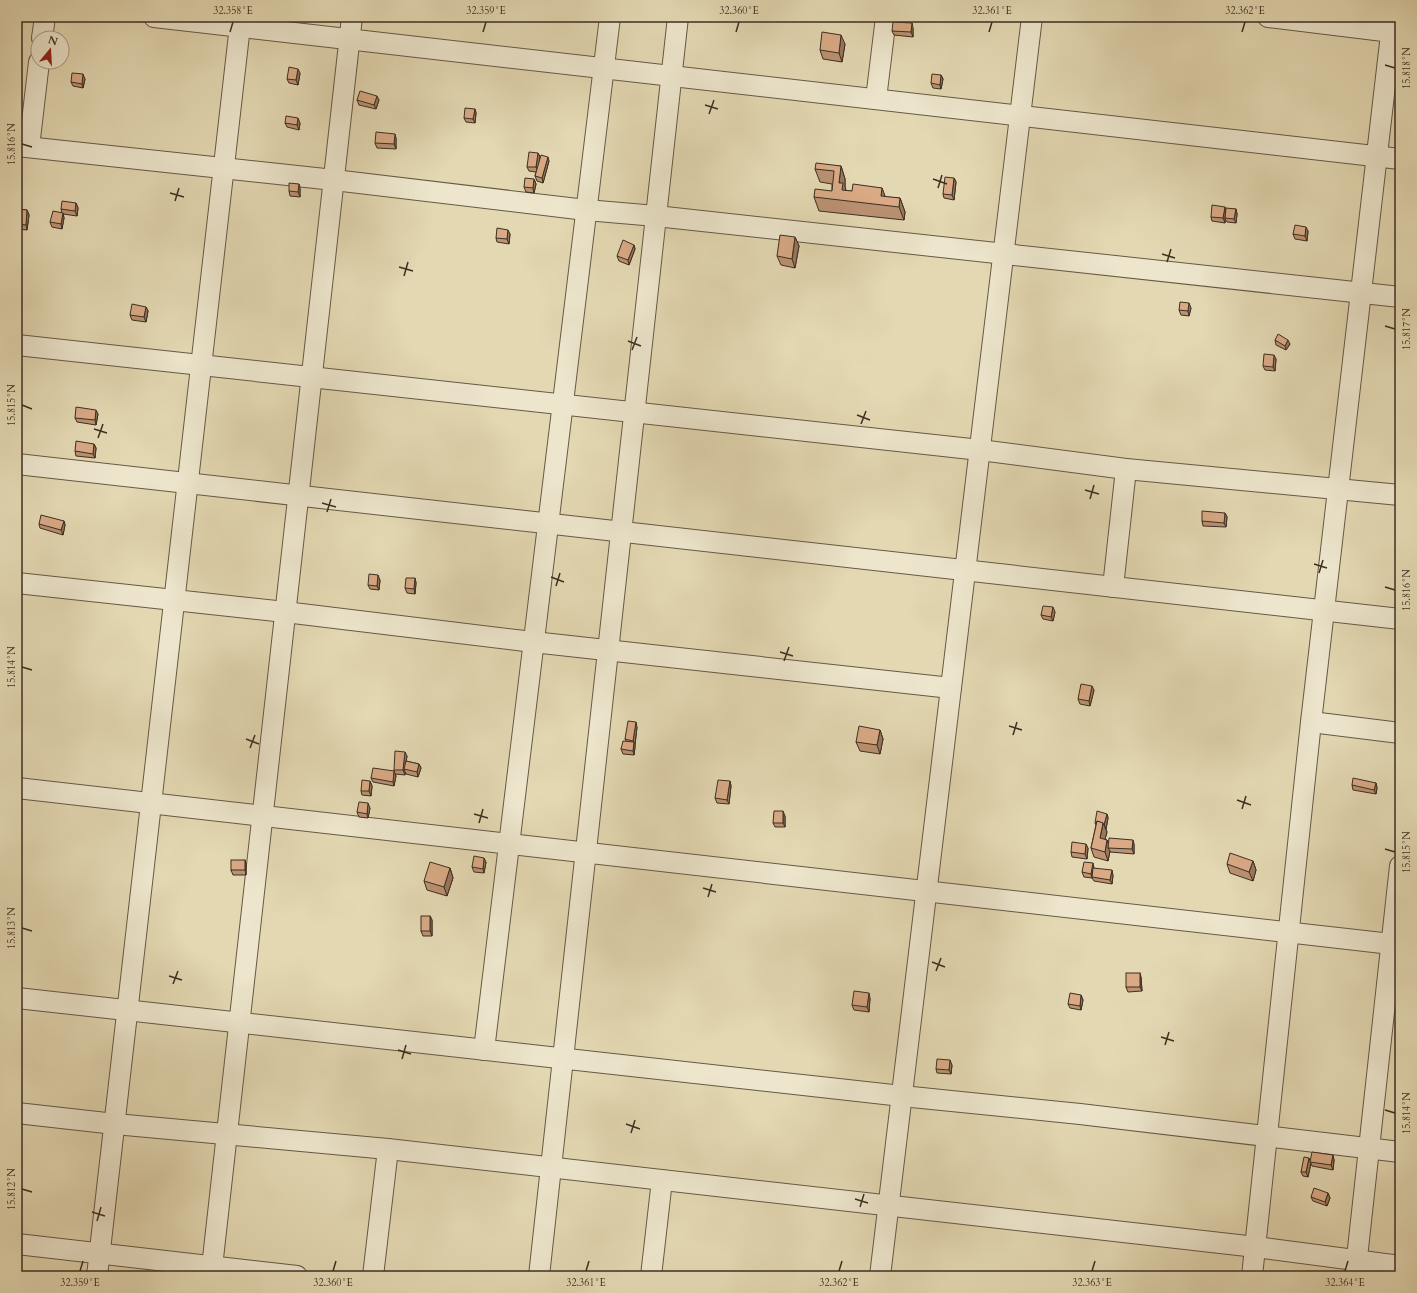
<svg xmlns="http://www.w3.org/2000/svg" width="1417" height="1293" font-family="Cardo,serif">
<rect width="100%" height="100%" fill="#e3d8b2"/>
<filter id="stains"><feTurbulence type="fractalNoise" baseFrequency=".005" numOctaves="4"/><feColorMatrix values="0 0 0 0 .2 0 0 0 0 .09 0 0 0 0 .02 0 0 0 .5 -.17"/></filter>
<radialGradient id="worn" r=".72"><stop offset=".6" stop-color="#630" stop-opacity="0"/><stop offset="1" stop-color="#630" stop-opacity=".3"/></radialGradient>
<g fill="none" stroke-linecap="round" stroke-linejoin="round">
<!-- minor casing -->
<g stroke="#665946" stroke-width="22">
<g id="minor">
<polyline points="154,17 1400,159"/>
<polyline points="1268,17 1400,33"/>
<polyline points="42,38 45,17"/>
<polyline points="876,99 886,17"/>
<polyline points="17,146 334,180 586,210 656,216 1400,297"/>
<polyline points="29,147 39,62"/>
<polyline points="17,345 980,450 1126,469 1400,495"/>
<polyline points="17,464 1400,619"/>
<polyline points="17,583 285,612 533,642 951,688"/>
<polyline points="1113,587 1126,469"/>
<polyline points="1311,722 1400,733"/>
<polyline points="17,788 1400,945"/>
<polyline points="17,998 902,1096 1080,1114 1400,1152"/>
<polyline points="484,1050 610,17"/>
<polyline points="17,1113 115,1124 388,1149 1256,1247 1400,1266"/>
<polyline points="17,1244 297,1276"/>
<polyline points="97,1276 241,17"/>
<polyline points="211,1276 352,17"/>
<polyline points="373,1276 388,1149"/>
<polyline points="539,1276 678,17"/>
<polyline points="651,1276 662,1180"/>
<polyline points="880,1276 1032,17"/>
<polyline points="1252,1276 1311,722 1393,17"/>
<polyline points="1355,1276 1400,866"/>
</g>
</g>
<!-- minor -->
<use href="#minor" stroke="#ede6cd" stroke-width="20"/>
</g>
<!-- wall -->
<g fill="#bb9272" stroke="#3c2f22">
<polygon points="299,17 320,17 320,19"/>
<polygon points="913,28 913,37 894,35 892,31"/>
<polygon points="845,44 842,62 823,59 820,50"/>
<polygon points="300,73 298,85 289,83 287,79"/>
<polygon points="941,75 943,79 941,89 933,88 931,83"/>
<polygon points="85,79 83,88 73,86 71,82"/>
<polygon points="357,100 379,100 376,109 359,105"/>
<polygon points="475,109 476,113 475,123 466,122 464,118"/>
<polygon points="285,123 300,123 299,130 287,127"/>
<polygon points="396,138 396,149 377,148 375,143"/>
<polygon points="538,153 540,157 539,161 549,161 543,183 537,181 535,176 536,172 529,171 527,167"/>
<polygon points="841,166 845,179 845,187 846,191 852,191 882,188 885,197 900,198 905,212 904,220 819,211 814,197 832,191 832,184 820,182 815,169"/>
<polygon points="954,178 956,182 954,200 944,198 943,194"/>
<polygon points="534,179 536,184 534,193 526,192 524,187"/>
<polygon points="299,184 300,188 300,197 290,196 289,191"/>
<polygon points="76,203 78,208 77,216 63,214 64,218 62,229 52,227 50,222 62,213 61,209"/>
<polygon points="1225,207 1226,210 1236,209 1237,214 1236,223 1227,222 1225,219 1225,223 1212,221 1211,217"/>
<polygon points="17,209 27,210 29,215 27,230 17,229"/>
<polygon points="1308,231 1307,241 1295,239 1293,234"/>
<polygon points="510,234 509,244 497,242 496,238"/>
<polygon points="795,237 799,246 795,268 781,265 777,256"/>
<polygon points="634,245 635,249 629,265 619,261 617,256"/>
<polygon points="146,307 148,311 146,322 132,320 130,315"/>
<polygon points="1191,308 1189,316 1181,315 1179,310"/>
<polygon points="1275,340 1290,344 1286,350 1276,345"/>
<polygon points="1276,359 1275,371 1265,370 1263,366"/>
<polygon points="98,414 96,425 77,422 75,418"/>
<polygon points="94,444 96,448 95,458 76,456 75,451"/>
<polygon points="1225,513 1227,517 1226,527 1203,526 1202,521"/>
<polygon points="64,521 65,525 63,535 40,528 39,524"/>
<polygon points="415,578 416,583 415,594 407,593 405,588"/>
<polygon points="380,580 379,590 370,589 368,585"/>
<polygon points="1055,612 1053,621 1043,619 1041,615"/>
<polygon points="1094,690 1090,706 1080,704 1078,699"/>
<polygon points="637,727 635,745 635,747 634,755 623,754 621,749 626,741 625,739"/>
<polygon points="880,730 883,739 880,754 860,751 856,742"/>
<polygon points="407,756 406,761 419,764 421,768 418,777 406,774 405,772 405,775 395,774 396,776 394,786 373,782 371,778 394,771 394,770"/>
<polygon points="370,781 372,786 371,796 362,795 361,791"/>
<polygon points="730,781 731,786 729,804 717,803 715,798"/>
<polygon points="1376,783 1377,788 1376,794 1353,790 1352,785"/>
<polygon points="370,808 368,818 359,817 357,812"/>
<polygon points="1107,814 1108,818 1106,829 1107,832 1105,839 1107,840 1109,844 1134,844 1134,854 1110,852 1110,851 1108,861 1094,857 1091,848 1096,825 1095,823"/>
<polygon points="785,816 785,827 775,827 773,823"/>
<polygon points="1088,848 1087,859 1072,857 1071,852"/>
<polygon points="245,860 246,864 246,875 233,875 231,870"/>
<polygon points="1253,861 1256,870 1253,881 1230,873 1227,864"/>
<polygon points="486,862 484,873 474,872 472,867"/>
<polygon points="450,868 453,878 447,896 427,890 424,881"/>
<polygon points="1094,868 1113,875 1112,884 1094,881 1092,878 1084,877 1082,872"/>
<polygon points="430,916 432,920 432,936 423,936 421,931"/>
<polygon points="1141,977 1142,991 1128,992 1126,987"/>
<polygon points="1081,995 1083,1000 1081,1010 1070,1008 1068,1004"/>
<polygon points="870,998 869,1012 854,1010 852,1005"/>
<polygon points="952,1065 951,1074 937,1073 936,1069"/>
<polygon points="1333,1155 1334,1160 1333,1170 1312,1166 1310,1162"/>
<polygon points="1309,1158 1311,1163 1308,1177 1303,1176 1301,1172"/>
<polygon points="1328,1193 1330,1198 1327,1206 1313,1201 1311,1197"/>
</g>
<!-- shaded-wall -->
<g fill="#98775d" stroke="#3c2f22">
<polygon points="912,23 913,28 913,37 911,32"/>
<polygon points="841,35 845,44 842,62 839,53"/>
<polygon points="298,69 300,73 298,85 296,80"/>
<polygon points="83,74 85,79 83,88 82,84"/>
<polygon points="941,75 943,79 941,89 940,85"/>
<polygon points="377,96 379,100 376,109 374,105"/>
<polygon points="475,109 476,113 475,123 473,119"/>
<polygon points="298,118 300,123 299,130 297,125"/>
<polygon points="395,134 396,138 396,149 394,144"/>
<polygon points="538,153 540,157 538,172 536,167"/>
<polygon points="548,157 549,161 543,183 542,178"/>
<polygon points="841,166 845,179 845,187 848,196 847,201 839,183"/>
<polygon points="954,178 956,182 954,200 952,195"/>
<polygon points="534,179 536,184 534,193 533,188"/>
<polygon points="299,184 300,188 300,197 298,192"/>
<polygon points="882,188 887,201 881,196"/>
<polygon points="900,198 905,212 904,220 899,207"/>
<polygon points="76,203 78,208 77,216 75,211"/>
<polygon points="1225,207 1226,211 1225,218 1225,223 1223,218"/>
<polygon points="1236,209 1237,214 1236,223 1234,219"/>
<polygon points="27,210 29,215 27,230 26,225"/>
<polygon points="63,213 64,218 62,229 61,224"/>
<polygon points="1306,227 1308,231 1307,241 1305,236"/>
<polygon points="508,230 510,234 509,244 507,239"/>
<polygon points="795,237 799,246 795,268 792,259"/>
<polygon points="634,245 635,249 629,265 628,260"/>
<polygon points="1189,303 1191,308 1189,316 1188,311"/>
<polygon points="146,307 148,311 146,322 144,317"/>
<polygon points="1288,340 1290,344 1286,350 1285,346"/>
<polygon points="1274,355 1276,359 1275,371 1273,367"/>
<polygon points="96,410 98,414 96,425 95,420"/>
<polygon points="94,444 96,448 95,458 93,454"/>
<polygon points="1225,513 1227,517 1226,527 1224,523"/>
<polygon points="64,521 65,525 63,535 61,530"/>
<polygon points="378,575 380,580 379,590 377,586"/>
<polygon points="415,578 416,583 415,594 414,589"/>
<polygon points="1053,607 1055,612 1053,621 1051,617"/>
<polygon points="1092,686 1094,690 1090,706 1089,701"/>
<polygon points="636,722 637,727 635,745 635,747 634,755 633,751 634,742 633,741"/>
<polygon points="880,730 883,739 880,754 877,745"/>
<polygon points="405,752 407,756 405,770 404,769 405,772 405,775 403,770"/>
<polygon points="419,764 421,768 418,777 417,772"/>
<polygon points="394,771 396,776 394,786 393,782"/>
<polygon points="370,781 372,786 371,796 369,791"/>
<polygon points="730,781 731,786 729,804 727,800"/>
<polygon points="1376,783 1377,788 1376,794 1374,790"/>
<polygon points="368,803 370,808 368,818 367,814"/>
<polygon points="783,811 785,816 785,827 783,823"/>
<polygon points="1107,814 1108,818 1106,829 1104,825"/>
<polygon points="1103,823 1107,832 1103,847 1100,838"/>
<polygon points="1107,840 1110,848 1108,848 1110,851 1108,861 1105,852"/>
<polygon points="1133,840 1134,844 1134,854 1132,849"/>
<polygon points="1086,844 1088,848 1087,859 1085,854"/>
<polygon points="484,858 486,862 484,873 483,869"/>
<polygon points="245,860 246,864 246,875 245,870"/>
<polygon points="1253,861 1256,870 1253,881 1249,872"/>
<polygon points="1093,863 1094,868 1092,877 1092,878 1091,874"/>
<polygon points="450,868 453,878 447,896 444,887"/>
<polygon points="1112,870 1113,875 1112,884 1110,880"/>
<polygon points="430,916 432,920 432,936 430,931"/>
<polygon points="1140,973 1141,977 1142,991 1140,987"/>
<polygon points="869,993 870,998 869,1012 867,1007"/>
<polygon points="1081,995 1083,1000 1081,1010 1080,1006"/>
<polygon points="950,1060 952,1065 951,1074 949,1070"/>
<polygon points="1333,1155 1334,1160 1333,1170 1331,1165"/>
<polygon points="1309,1158 1311,1163 1308,1177 1306,1172"/>
<polygon points="1328,1193 1330,1198 1327,1206 1325,1202"/>
</g>
<!-- building -->
<g fill="#d9aa85" stroke="#3c2f22">
<polygon points="893,22 912,23 911,32 892,31"/>
<polygon points="822,32 841,35 839,53 820,50"/>
<polygon points="289,67 298,69 296,80 287,79"/>
<polygon points="72,73 83,74 82,84 71,82"/>
<polygon points="932,74 941,75 940,85 931,83"/>
<polygon points="360,91 377,96 374,105 357,100"/>
<polygon points="465,108 475,109 473,119 464,118"/>
<polygon points="286,116 298,118 297,125 285,123"/>
<polygon points="376,132 395,134 394,144 375,143"/>
<polygon points="529,152 538,153 536,167 527,167"/>
<polygon points="541,155 548,157 542,178 535,176"/>
<polygon points="816,163 841,166 839,183 843,183 842,190 852,191 853,184 882,188 881,196 900,198 899,207 814,197 815,189 832,191 834,171 815,169"/>
<polygon points="945,177 954,178 952,195 943,194"/>
<polygon points="525,178 534,179 533,188 524,187"/>
<polygon points="289,183 299,184 298,192 289,191"/>
<polygon points="62,201 76,203 75,211 61,209"/>
<polygon points="1212,205 1225,207 1223,218 1211,217"/>
<polygon points="1226,208 1236,209 1234,219 1225,218"/>
<polygon points="17,209 27,210 26,225 17,224"/>
<polygon points="53,211 63,213 61,224 50,222"/>
<polygon points="1295,225 1306,227 1305,236 1293,234"/>
<polygon points="497,228 508,230 507,239 496,238"/>
<polygon points="780,235 795,237 792,259 777,256"/>
<polygon points="623,240 634,245 628,260 617,256"/>
<polygon points="1180,302 1189,303 1188,311 1179,310"/>
<polygon points="132,304 146,307 144,317 130,315"/>
<polygon points="1278,334 1288,340 1285,346 1275,340"/>
<polygon points="1264,354 1274,355 1273,367 1263,366"/>
<polygon points="76,407 96,410 95,420 75,418"/>
<polygon points="76,441 94,444 93,454 75,451"/>
<polygon points="1202,511 1225,513 1224,523 1202,521"/>
<polygon points="41,515 64,521 61,530 39,524"/>
<polygon points="369,574 378,575 377,586 368,585"/>
<polygon points="406,578 415,578 414,589 405,588"/>
<polygon points="1043,606 1053,607 1051,617 1041,615"/>
<polygon points="1400,682 1400,694 1399,694"/>
<polygon points="1081,684 1092,686 1089,701 1078,699"/>
<polygon points="628,721 636,722 633,741 625,739"/>
<polygon points="859,726 880,730 877,745 856,742"/>
<polygon points="623,741 634,742 633,751 621,749"/>
<polygon points="395,751 405,752 403,770 394,770"/>
<polygon points="406,761 419,764 417,772 404,769"/>
<polygon points="373,768 394,771 393,782 371,778"/>
<polygon points="1353,778 1376,783 1374,790 1352,785"/>
<polygon points="362,780 370,781 369,791 361,791"/>
<polygon points="718,780 730,781 727,800 715,798"/>
<polygon points="359,802 368,803 367,814 357,812"/>
<polygon points="774,811 783,811 783,823 773,823"/>
<polygon points="1097,811 1107,814 1104,825 1103,823 1097,821 1096,823 1095,823"/>
<polygon points="1097,821 1103,823 1100,838 1107,840 1105,852 1091,848"/>
<polygon points="1109,838 1133,840 1132,849 1108,848"/>
<polygon points="1072,842 1086,844 1085,854 1071,852"/>
<polygon points="1230,853 1253,861 1249,872 1227,864"/>
<polygon points="474,856 484,858 483,869 472,867"/>
<rect x="231" y="860" width="14" height="10"/>
<polygon points="430,862 450,868 444,887 424,881"/>
<polygon points="1084,862 1093,863 1091,874 1082,872"/>
<polygon points="1093,868 1112,870 1110,880 1092,877"/>
<rect x="421" y="916" width="9" height="15"/>
<rect x="1126" y="973" width="14" height="14"/>
<polygon points="854,991 869,993 867,1007 852,1005"/>
<polygon points="1070,993 1081,995 1080,1006 1068,1004"/>
<polygon points="937,1059 950,1060 949,1070 936,1069"/>
<polygon points="1312,1152 1333,1155 1331,1165 1310,1162"/>
<polygon points="1304,1157 1309,1158 1306,1172 1301,1172"/>
<polygon points="1314,1188 1328,1193 1325,1202 1311,1197"/>
</g>
<!-- ticks -->
<path fill="none" stroke="#3c2f22" stroke-width="1.5" d="M230 32 233 22M483 32 486 22M736 32 739 22M989 32 992 22M1242 32 1245 22M1385 65 1395 68M705 105 718 109M709 114 714 100M22 144 32 147M933 179 947 184M938 188 942 175M170 193 184 197M175 201 179 188M1162 254 1175 258M1167 262 1171 249M399 267 413 271M404 276 408 262M1385 326 1395 329M628 341 641 346M632 350 637 337M22 405 32 409M857 415 870 420M861 424 866 411M94 429 107 433M98 438 103 424M1085 490 1099 494M1090 499 1094 485M322 503 336 507M327 512 331 499M1314 564 1327 568M1319 573 1323 560M551 577 564 582M556 586 560 573M1385 587 1395 590M780 652 793 656M784 661 789 647M22 667 32 670M1009 726 1022 730M1013 735 1017 722M246 739 259 744M250 748 255 735M1237 800 1251 805M1242 809 1246 796M474 814 488 818M479 823 483 809M1385 849 1395 852M703 888 716 892M708 897 712 884M22 928 32 931M932 962 945 967M936 971 941 958M169 976 182 980M173 984 178 971M1161 1037 1174 1041M1165 1045 1169 1032M398 1050 411 1054M402 1059 406 1045M1385 1110 1395 1113M626 1124 640 1129M631 1133 635 1120M22 1189 32 1192M855 1199 868 1203M860 1207 864 1194M92 1212 105 1216M97 1221 101 1207M80 1271 83 1261M333 1271 336 1261M586 1271 589 1261M839 1271 842 1261M1092 1271 1095 1261M1345 1271 1348 1261"/>
<!-- margin -->
<rect width="1417" height="1293" fill="none" stroke="#e3d8b2" stroke-width="44"/>
<!-- north arrow -->
<g transform="translate(50 50) rotate(18)"><circle r="19" fill="#ede6cd" stroke="#a69d89"/>
<path d="M0-3L7 15L0 10L-7 15Z" fill="#8f2418"/>
<text y="-6" font-size="11" font-weight="bold" text-anchor="middle" fill="#3c2f22">N</text>
</g>
<rect x="22" y="22" width="1373" height="1249" fill="none" stroke="#3c2f22" stroke-width="1.5"/>
<g font-size="10" text-anchor="middle" fill="#3c2f22">
<text x="233" y="14">32.358°E</text>
<text x="486" y="14">32.359°E</text>
<text x="739" y="14">32.360°E</text>
<text x="992" y="14">32.361°E</text>
<text x="1245" y="14">32.362°E</text>
<text transform="translate(1406 68) rotate(-90)" y="4">15.818°N</text>
<text transform="translate(11 144) rotate(-90)" y="4">15.816°N</text>
<text transform="translate(1406 329) rotate(-90)" y="4">15.817°N</text>
<text transform="translate(11 405) rotate(-90)" y="4">15.815°N</text>
<text transform="translate(1406 590) rotate(-90)" y="4">15.816°N</text>
<text transform="translate(11 667) rotate(-90)" y="4">15.814°N</text>
<text transform="translate(1406 852) rotate(-90)" y="4">15.815°N</text>
<text transform="translate(11 928) rotate(-90)" y="4">15.813°N</text>
<text transform="translate(1406 1113) rotate(-90)" y="4">15.814°N</text>
<text transform="translate(11 1189) rotate(-90)" y="4">15.812°N</text>
<text x="80" y="1286">32.359°E</text>
<text x="333" y="1286">32.360°E</text>
<text x="586" y="1286">32.361°E</text>
<text x="839" y="1286">32.362°E</text>
<text x="1092" y="1286">32.363°E</text>
<text x="1345" y="1286">32.364°E</text>
</g>
<rect width="100%" height="100%" filter="url(#stains)"/>
<rect width="100%" height="100%" fill="url(#worn)"/>
</svg>
